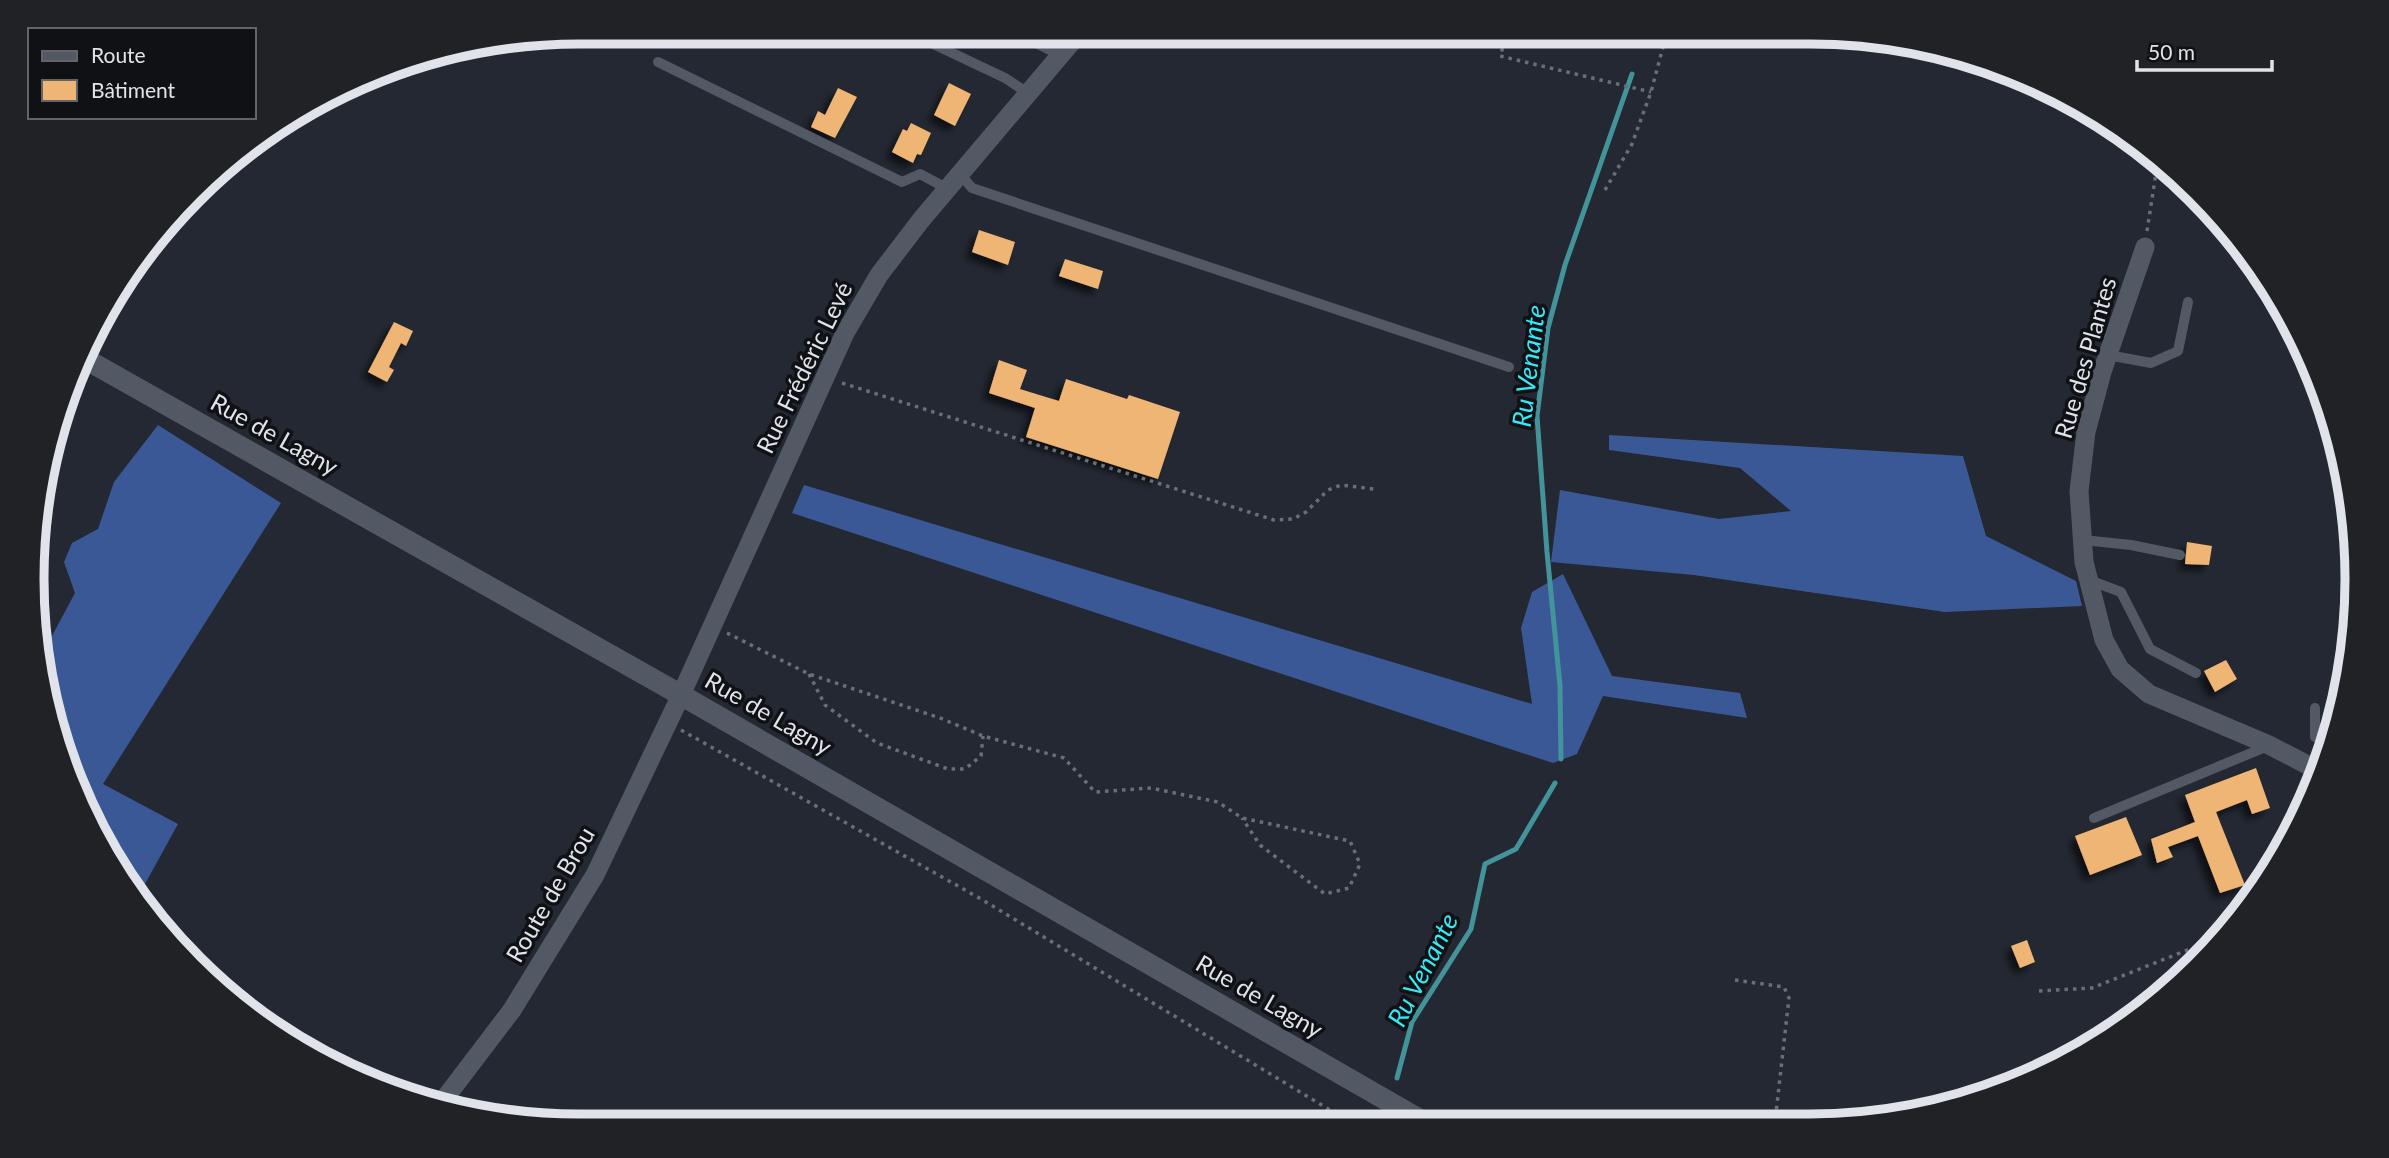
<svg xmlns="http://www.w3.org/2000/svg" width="2389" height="1158" font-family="Lato,sans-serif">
<defs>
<filter id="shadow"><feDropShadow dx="-6" dy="6" stdDeviation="3.5" flood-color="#0009"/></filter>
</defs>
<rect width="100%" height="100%" fill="#232832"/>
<!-- forest -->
<g fill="#3b5896">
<polygon points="158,425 281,503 103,784 178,824 140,893 88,822 39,660 75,593 64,562 72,543 98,529 114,482"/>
<polygon points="1609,435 1963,456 1986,536 2076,581 2082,606 1945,612 1694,575 1551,562 1560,490 1719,519 1791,511 1740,468 1609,450"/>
<polygon points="804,485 1532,704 1521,628 1532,592 1563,574 1612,676 1740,693 1747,718 1603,696 1577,754 1553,763 792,513"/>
</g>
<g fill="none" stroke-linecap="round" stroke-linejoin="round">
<!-- stream -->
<g stroke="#43949a" stroke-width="5">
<polyline points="1561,759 1560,686 1547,552 1537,416 1548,328 1565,265 1632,74"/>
<polyline points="1397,1078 1412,1022 1471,929 1485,864 1516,849 1555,783"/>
</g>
</g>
<!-- building -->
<g fill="#efb574" filter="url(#shadow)">
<polygon points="949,83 971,94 955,126 934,115"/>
<polygon points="838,88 857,97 835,138 811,127 818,111 825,115"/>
<polygon points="911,123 931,133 921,155 917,154 913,163 892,152 903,129 907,131"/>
<polygon points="979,230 1015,242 1008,265 972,252"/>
<polygon points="1065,259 1103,271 1098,289 1059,276"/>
<polygon points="394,322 413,331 406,346 401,343 389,367 394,370 387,382 368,372"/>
<polygon points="999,360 1027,370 1020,389 1059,401 1066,379 1127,399 1129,395 1180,412 1158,479 1026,437 1035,408 989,393"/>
<polygon points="2187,542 2212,546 2209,565 2185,564"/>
<polygon points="2226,660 2237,679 2215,692 2204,671"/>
<polygon points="2256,768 2270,808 2252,814 2247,800 2216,812 2245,885 2220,893 2198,836 2168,847 2173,857 2157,863 2151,839 2195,822 2185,795"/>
<polygon points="2126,817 2142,855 2090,875 2075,836"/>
<polygon points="2027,940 2035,962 2020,968 2011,946"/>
</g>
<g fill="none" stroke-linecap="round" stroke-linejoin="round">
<!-- path -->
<g stroke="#6a6f77" stroke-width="3.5" stroke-dasharray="3.5 5" stroke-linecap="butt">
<polyline points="1508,32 1500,56 1651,92"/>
<polyline points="1605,190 1632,144 1651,92 1667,32"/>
<polyline points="2147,231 2158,160"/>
<polyline points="842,383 1274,520 1293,519 1306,512 1328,490 1341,485 1374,489"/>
<polyline points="727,633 809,674 940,718 983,736 1064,758 1095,792 1151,788 1218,802 1242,818 1350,841 1360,864 1349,888 1325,894 1260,845 1242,818"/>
<polyline points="809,674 825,705 877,743 948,769 965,769 981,756 983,736"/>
<polyline points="681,730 981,899 1353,1124"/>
<polyline points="1735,980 1784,987 1789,998 1775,1122"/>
<polyline points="2039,991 2092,988 2220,937"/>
</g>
<!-- lane -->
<g stroke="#535964" stroke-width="10">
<polyline points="908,32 1005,78 1028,93"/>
<polyline points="1014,32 1060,55"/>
<polyline points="658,62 902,182 920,174 948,189"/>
<polyline points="960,174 972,188 1509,367"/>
<polyline points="2108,355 2151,363 2178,351 2188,302"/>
<polyline points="2083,540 2131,545 2180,555"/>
<polyline points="2089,580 2121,592 2150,649 2196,673"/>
<polyline points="2315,708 2315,737 2329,745"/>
<polyline points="2094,818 2268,746"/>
</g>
<!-- street -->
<g stroke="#535964" stroke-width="19">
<polyline points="2145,247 2102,372 2086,432 2079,491 2084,562 2104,640 2120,669 2149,694 2269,745 2321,772"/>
<polyline points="439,1106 512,1010 595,875 681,695 845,333 879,275 921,220 1080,32"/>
</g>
<!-- secondary -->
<polyline stroke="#535964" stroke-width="21" points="80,356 681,695 1426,1123"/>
</g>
<g text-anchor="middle" stroke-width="7" stroke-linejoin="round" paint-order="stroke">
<!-- street labels -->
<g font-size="24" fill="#e0e4ea" stroke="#0f1115">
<text transform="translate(2086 358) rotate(-74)" y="8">Rue des Plantes</text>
<text transform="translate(805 368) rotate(-64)" y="8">Rue Frédéric Levé</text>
<text transform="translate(274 435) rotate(29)" y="8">Rue de Lagny</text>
<text transform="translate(768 714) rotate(30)" y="8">Rue de Lagny</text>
<text transform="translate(551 895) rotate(-60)" y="8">Route de Brou</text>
<text transform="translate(1259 997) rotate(30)" y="8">Rue de Lagny</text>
</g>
<!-- water labels -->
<g font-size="26" font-style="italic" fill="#35eaf6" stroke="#0f1115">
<text transform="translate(1529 366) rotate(-83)" y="9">Ru Venante</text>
<text transform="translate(1423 970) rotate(-63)" y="9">Ru Venante</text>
</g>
</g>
<!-- crop -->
<path d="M0 0H2389V1158H0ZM579 44H1810A535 535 0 0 1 2345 579V579A535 535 0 0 1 1810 1114H579A535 535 0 0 1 44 579V579A535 535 0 0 1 579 44Z" fill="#202226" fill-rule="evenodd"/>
<path fill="none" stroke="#e0e4ea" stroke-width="9" d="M579 44H1810A535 535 0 0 1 2345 579V579A535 535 0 0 1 1810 1114H579A535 535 0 0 1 44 579V579A535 535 0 0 1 579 44Z"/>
<!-- legend -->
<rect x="28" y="28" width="228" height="91" fill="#0f1115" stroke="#63656a" stroke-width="2"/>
<rect x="42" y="51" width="35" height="10" fill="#535964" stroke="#63656a" stroke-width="2"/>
<text x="91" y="63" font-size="21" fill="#e0e4ea">Route</text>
<rect x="42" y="80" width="35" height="21" fill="#efb574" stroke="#63656a" stroke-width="2"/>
<text x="91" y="98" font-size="21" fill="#e0e4ea">Bâtiment</text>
<!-- scale -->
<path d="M2137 60v10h135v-10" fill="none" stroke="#e0e4ea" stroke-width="3.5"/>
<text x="2148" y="60" font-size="21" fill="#e0e4ea" stroke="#0f1115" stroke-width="5" paint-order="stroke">50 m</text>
</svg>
